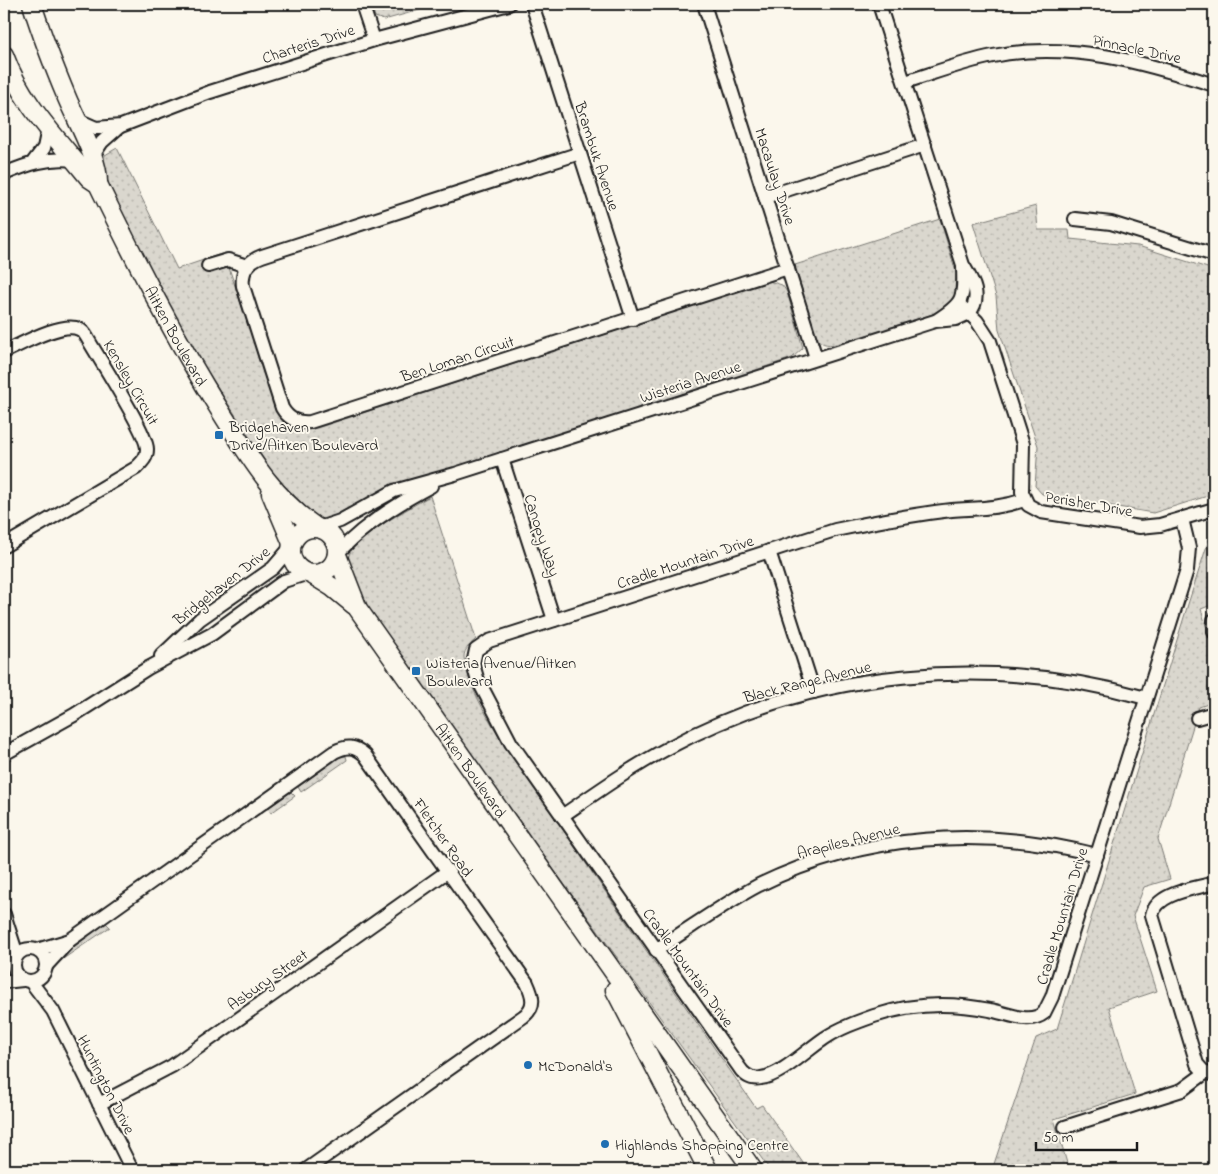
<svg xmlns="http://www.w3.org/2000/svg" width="1218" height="1174" font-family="'Indie Flower',sans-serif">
<defs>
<pattern id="green-dots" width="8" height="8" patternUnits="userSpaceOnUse" patternTransform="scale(1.25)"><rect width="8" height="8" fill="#dad7ce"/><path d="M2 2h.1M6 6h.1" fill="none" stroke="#bab8b0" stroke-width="1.8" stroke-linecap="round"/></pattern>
</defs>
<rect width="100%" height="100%" fill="#fbf7ec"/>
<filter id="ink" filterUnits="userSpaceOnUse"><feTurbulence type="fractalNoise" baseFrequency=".02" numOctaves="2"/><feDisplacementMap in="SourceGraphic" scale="10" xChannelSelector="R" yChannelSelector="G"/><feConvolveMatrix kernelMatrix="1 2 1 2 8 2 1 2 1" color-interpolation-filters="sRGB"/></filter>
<g filter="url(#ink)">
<!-- green -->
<g fill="url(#green-dots)" stroke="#7b7a75">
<polygon points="371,4 441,4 384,20 375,17"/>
<path d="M117 148 177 269 224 253 277 411C286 431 300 433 320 427L769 281 782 285 787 292 803 348 792 358 424 479 326 520 318 519 274 475 175 321 107 181 103 164 105 155Z"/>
<polygon points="1036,206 1038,230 1069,230 1070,239 1138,246 1214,270 1214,494 1153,513 1042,494 1035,486 1038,446 999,330 996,296 973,223"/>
<path d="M940 219 959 282 955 299 942 311 837 344C827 346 818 344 814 333L795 265Z"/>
<path d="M430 496 476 639C471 644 464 649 464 657 468 699 519 764 542 799 612 903 685 1005 756 1108L762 1105 808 1170H770L364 606C358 592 344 571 349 555 354 538 413 506 430 496Z"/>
<polygon points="1214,531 1214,604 1201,609 1214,652 1214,702 1199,707 1158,839 1170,879 1144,887 1133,916 1157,991 1109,1007 1135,1094 1054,1119 1069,1170 992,1170 1036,1038 1057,1029 1189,601 1210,536"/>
<polygon points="346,756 347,760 301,792 298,787 340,757"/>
<polygon points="291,792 295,796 271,813 268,808"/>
<polygon points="106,923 110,927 60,961 59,958"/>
</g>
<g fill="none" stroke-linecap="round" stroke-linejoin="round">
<!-- street casing -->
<g stroke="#1c1c1c" stroke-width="16">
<g id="street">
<polyline points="362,4 374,40"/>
<polyline points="532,4 633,319"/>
<polyline points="704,4 816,358"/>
<path d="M905 82C934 73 963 62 993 56 1069 41 1143 62 1214 85"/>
<polyline points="76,119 96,128 121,126 210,92 374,40 509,4"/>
<path d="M580 153 262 256C248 261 241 271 243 286L282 408C289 420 298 423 310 422L788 268"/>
<polyline points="92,157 102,142 119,127"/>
<polyline points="34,161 44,148 48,129"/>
<path d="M4 174C28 164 48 157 74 160"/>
<polyline points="765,197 925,145"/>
<polyline points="1075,219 1111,223 1214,255"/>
<polyline points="208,266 228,260 247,266"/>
<polyline points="959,304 977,321 990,341 1023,444 1022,492 1028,505 1041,512 1140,527 1160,525 1214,509"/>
<path d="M937 320C964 303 964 298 963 267"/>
<path d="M4 352C20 345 62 321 79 329 84 331 86 336 89 341 100 360 147 433 147 449 147 458 142 462 136 468L4 546"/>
<polyline points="502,459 554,620"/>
<path d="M1024 500C998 509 979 508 952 510 913 514 874 522 835 530L489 641 476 650 473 664 477 678 511 743 739 1067C744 1075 751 1080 761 1078 781 1076 808 1049 825 1038 840 1028 857 1022 874 1016 912 1003 951 1002 990 1010 1007 1013 1029 1025 1044 1013L1052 997 1187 570 1189 548 1182 519"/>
<path d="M319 528 340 521 394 491 455 474 935 321 956 319 969 313C983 297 972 280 963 265L879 4"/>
<polyline points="769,551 814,692"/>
<path d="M337 554C363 525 397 504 431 486"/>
<polyline points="1214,620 1214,632"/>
<polyline points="161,656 200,619 273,568 291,547"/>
<polyline points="1197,718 1214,713"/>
<polyline points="4,754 74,715 148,668 212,634 284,581 309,573"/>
<path d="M562 816C597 792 632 767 670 747 814 669 989 654 1146 698"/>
<path d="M1214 883C1195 889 1157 892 1152 915L1197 1064 1205 1073 1214 1074"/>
<polyline points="4,914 17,955"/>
<circle cx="30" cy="965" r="16"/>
<polyline points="37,950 70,940"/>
<path d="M656 950C690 928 723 904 759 885 865 833 984 826 1097 855"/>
<path d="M46 966 70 940 334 752C347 745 355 746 365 755L527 983C533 996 536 1006 524 1016L306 1170"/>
<polyline points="4,982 23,980"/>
<polyline points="31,982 53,1011 132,1170"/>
<polyline points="99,1104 172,1066 448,871"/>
<polyline points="1065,1127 1182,1090 1205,1073"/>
</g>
</g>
<!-- secondary casing -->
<g stroke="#1c1c1c" stroke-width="21">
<g id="secondary">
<path d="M32 4C42 36 54 67 67 98 77 122 99 159 98 184"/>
<path id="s1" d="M4 55C21 103 58 139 89 178L98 184C136 262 175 339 221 412 248 455 274 499 317 528"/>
<polyline points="271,493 292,543"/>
<circle cx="314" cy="551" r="23"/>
<path id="s2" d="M337 555 358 609 753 1170"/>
<polyline points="311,574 332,587 354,605"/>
<polyline points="615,990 708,1170"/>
</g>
</g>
<!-- street -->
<use href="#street" stroke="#fbf7ec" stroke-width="12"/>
<!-- secondary -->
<use href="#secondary" stroke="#fbf7ec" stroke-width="18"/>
</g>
</g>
<!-- markers -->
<g fill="#1f6fb2" stroke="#fbf7ec" stroke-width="2">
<rect x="214" y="430" width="10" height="10" rx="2.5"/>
<rect x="411" y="666" width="10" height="10" rx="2.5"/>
<circle cx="528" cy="1065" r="5"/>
<circle cx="605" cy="1144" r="5"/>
</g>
<g text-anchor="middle" stroke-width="4" stroke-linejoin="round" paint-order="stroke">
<!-- street labels -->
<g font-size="16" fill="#1c1c1c" stroke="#fbf7ec">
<text transform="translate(308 43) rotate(-18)" y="6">Charteris Drive</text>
<text transform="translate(1137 48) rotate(12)" y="6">Pinnacle Drive</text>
<text transform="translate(598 156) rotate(72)" y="6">Brambuk Avenue</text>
<text transform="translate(776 176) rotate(72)" y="6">Macaulay Drive</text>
<text dy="6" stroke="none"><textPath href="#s1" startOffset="332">Aitken Boulevard</textPath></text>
<text transform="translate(457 358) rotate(-18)" y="6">Ben Loman Circuit</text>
<text transform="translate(690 381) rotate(-18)" y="6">Wisteria Avenue</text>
<text transform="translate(132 382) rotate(60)" y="6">Kensley Circuit</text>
<text transform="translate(1089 503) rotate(10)" y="6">Perisher Drive</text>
<text transform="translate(543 535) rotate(72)" y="6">Canopy Way</text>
<text transform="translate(685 561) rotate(-18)" y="6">Cradle Mountain Drive</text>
<text transform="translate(221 585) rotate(-38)" y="6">Bridgehaven Drive</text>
<text transform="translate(807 681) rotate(-14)" y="6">Black Range Avenue</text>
<text dy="6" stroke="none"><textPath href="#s2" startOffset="255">Aitken Boulevard</textPath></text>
<text transform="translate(444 837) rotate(55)" y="6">Fletcher Road</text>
<text transform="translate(848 840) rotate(-14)" y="6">Arapiles Avenue</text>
<text transform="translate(1061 916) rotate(-73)" y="6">Cradle Mountain Drive</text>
<text transform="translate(689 967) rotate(54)" y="6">Cradle Mountain Drive</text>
<text transform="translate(267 979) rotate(-35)" y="6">Asbury Street</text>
<text transform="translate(107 1084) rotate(63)" y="6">Huntington Drive</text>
</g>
<!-- poi labels -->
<g font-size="16" fill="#1c1c1c" stroke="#fbf7ec" text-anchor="start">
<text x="229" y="432">Bridgehaven<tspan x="229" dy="18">Drive/Aitken Boulevard</tspan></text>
<text x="426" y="668">Wisteria Avenue/Aitken<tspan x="426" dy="18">Boulevard</tspan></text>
<text x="538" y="1071">McDonald's</text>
<text x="615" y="1150">Highlands Shopping Centre</text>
</g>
</g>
<!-- margin -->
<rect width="1218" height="1174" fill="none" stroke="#fbf7ec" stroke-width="20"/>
<rect x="10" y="10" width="1198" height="1154" fill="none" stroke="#1c1c1c" stroke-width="2" filter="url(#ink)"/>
<!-- scale -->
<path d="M1036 1142v8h101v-8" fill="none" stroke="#1c1c1c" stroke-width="2.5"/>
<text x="1043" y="1142" font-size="15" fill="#1c1c1c" stroke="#fbf7ec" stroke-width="4" paint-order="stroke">50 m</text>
</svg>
